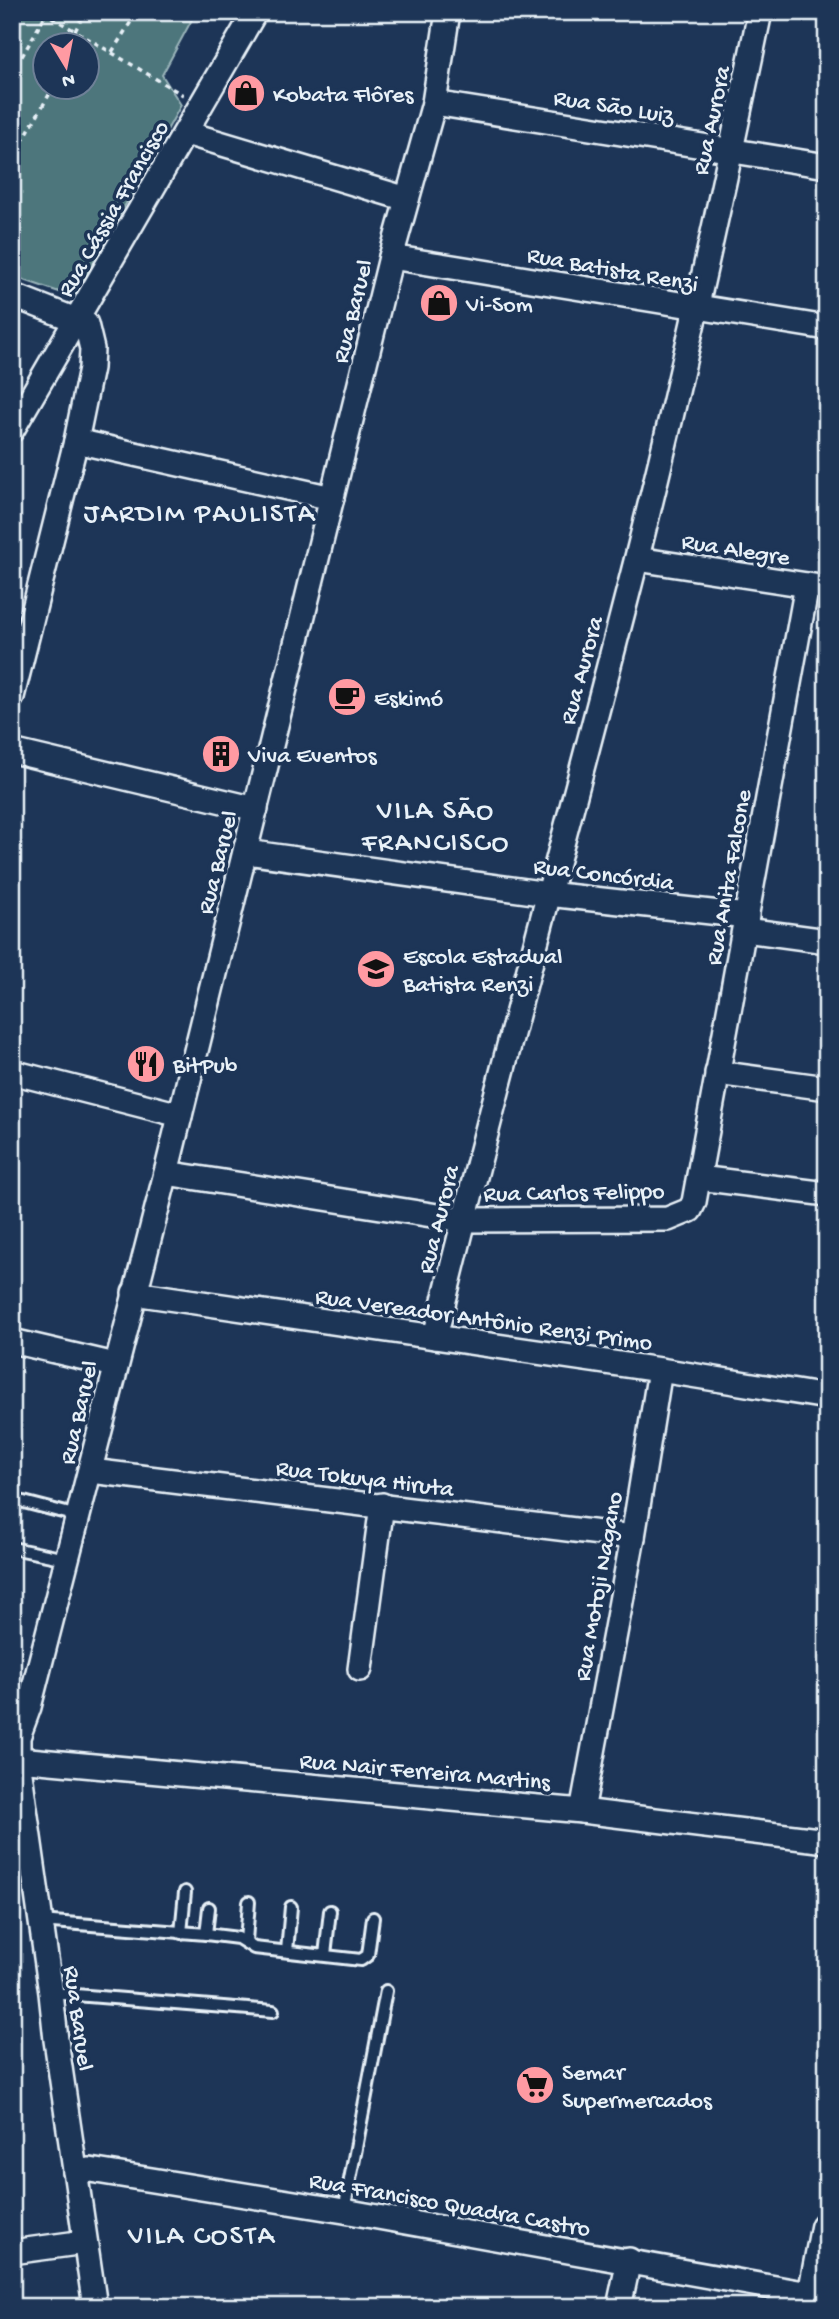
<svg xmlns="http://www.w3.org/2000/svg" width="839" height="2319" font-family="'Gochi Hand',sans-serif">
<rect width="100%" height="100%" fill="#1d3557"/>
<filter id="ink" filterUnits="userSpaceOnUse"><feTurbulence type="fractalNoise" baseFrequency=".0143" numOctaves="2"/><feDisplacementMap in="SourceGraphic" scale="14" xChannelSelector="R" yChannelSelector="G"/><feConvolveMatrix kernelMatrix="1 2 1 2 8 2 1 2 1" color-interpolation-filters="sRGB"/></filter>
<g filter="url(#ink)">
<!-- green -->
<path fill="#4d767b" stroke="#9ab4ba" stroke-width="2" fill-rule="evenodd" d="M12 12H196L162 75 181 105 74 297 12 276ZM46 46H88V88H46Z"/>
<g fill="none" stroke-linecap="round" stroke-linejoin="round">
<!-- service casing -->
<g stroke="#e8f1f8" stroke-width="16">
<g id="service">
<polyline points="12,1499 78,1516"/>
<polyline points="12,1548 66,1559"/>
<polyline points="40,1921 206,1934 238,1938 254,1948 361,1960 368,1955 373,1918"/>
<polyline points="181,1933 185,1892"/>
<polyline points="206,1934 209,1908"/>
<polyline points="246,1941 249,1902"/>
<polyline points="287,1951 291,1907"/>
<polyline points="325,1955 330,1911"/>
<polyline points="51,1993 273,2011"/>
<polyline points="344,2211 386,1991"/>
</g>
</g>
<!-- minor casing -->
<g stroke="#e8f1f8" stroke-width="28">
<g id="minor">
<polyline points="434,103 827,166"/>
<polyline points="186,133 407,199"/>
<polyline points="391,257 827,328"/>
<polyline points="12,295 86,324 92,349 91,368 76,441 12,697"/>
<polyline points="12,430 255,12"/>
<polyline points="76,441 332,498"/>
<polyline points="637,559 827,588"/>
<polyline points="12,751 256,809"/>
<polyline points="246,852 548,894 747,916"/>
<polyline points="745,930 827,941"/>
<polyline points="12,1072 180,1115"/>
<polyline points="717,1073 827,1088"/>
<polyline points="166,1173 463,1220 668,1219 690,1210 694,1202 807,585"/>
<polyline points="699,1178 827,1194"/>
<polyline points="134,1293 660,1370 827,1397"/>
<path d="M435 1337C498 1077 570 820 636 561 682 379 722 196 760 12"/>
<polyline points="12,1341 115,1365"/>
<polyline points="91,1471 633,1537"/>
<polyline points="360,1669 382,1505"/>
<polyline points="18,1759 582,1811 827,1841"/>
<polyline points="582,1811 633,1537 660,1370"/>
<polyline points="75,2172 90,2170 344,2211 815,2295"/>
<polyline points="12,2252 85,2242"/>
<polyline points="95,2307 56,2040 51,1993 18,1759 18,1737 29,1707 166,1173 391,257 434,103 448,12"/>
<polyline points="619,2307 629,2260"/>
</g>
</g>
<!-- secondary casing -->
<g stroke="#e8f1f8" stroke-width="37">
<polyline id="secondary" points="812,2307 827,2228"/>
</g>
<!-- path -->
<g stroke="#e8f1f8" stroke-width="3.5" stroke-dasharray="5 5" stroke-linecap="butt">
<polyline points="43,12 183,95"/>
<polyline points="75,31 85,12"/>
<polyline points="77,46 82,36"/>
<polyline points="112,52 137,12"/>
<polyline points="12,74 46,14"/>
<polyline points="12,159 53,88"/>
</g>
<!-- service -->
<use href="#service" stroke="#1d3557" stroke-width="10"/>
<!-- minor -->
<use href="#minor" stroke="#1d3557" stroke-width="23"/>
<!-- secondary -->
<use href="#secondary" stroke="#1d3557" stroke-width="32"/>
</g>
</g>
<!-- icons -->
<defs>
<g id="shop-disc" transform="scale(2.0125)"><circle r="9.5" fill="#ff9aa2" stroke="#1d3557"/><path d="M-5-2.5h2.3a2.7 3.5 0 0 1 5.4 0H5L5.5 6h-11ZM-1.5-2.5h3a1.5 2.3 0 0 0-3 0Z" fill="#111"/></g>
<g id="cafe-disc" transform="scale(2.0125)"><circle r="9.5" fill="#ff9aa2" stroke="#1d3557"/><path d="M-5.5-4.5H6V0H3Q3 3.5 0 3.5H-2.5Q-5.5 3.5-5.5 0ZM3-3.2v2h1.7v-2ZM-6 4.5H4V6H-6Z" fill="#111"/></g>
<g id="building-disc" transform="scale(2.0125)"><circle r="9.5" fill="#ff9aa2" stroke="#1d3557"/><path d="M-4-6H4V6H1V3H-1V6H-4ZM-2.5-4.3h1.7v1.8h-1.7ZM.8-4.3h1.7v1.8H.8ZM-2.5-1h1.7V.8h-1.7ZM.8-1h1.7V.8H.8Z" fill="#111"/></g>
<g id="school-disc" transform="scale(2.0125)"><circle r="9.5" fill="#ff9aa2" stroke="#1d3557"/><path d="M0-5L7-2L0 1L-7-2ZM-4 1L0 2.5L4 1V4Q0 6-4 4Z" fill="#111"/></g>
<g id="restaurant-disc" transform="scale(2.0125)"><circle r="9.5" fill="#ff9aa2" stroke="#1d3557"/><path d="M-5-6h1v4h1v-4h1v4h1v-4h1v5L-1.5 .5V6h-2V.5L-5-1ZM5-6V6H3V1.5H1.5Q1.5-4 5-6Z" fill="#111"/></g>
<g id="supermarket-disc" transform="scale(2.0125)"><circle r="9.5" fill="#ff9aa2" stroke="#1d3557"/><path d="M-6-5.5h2.5l.6 2H6L4.5 2H-2.5L-4.4-4H-6ZM-1.5 3.2a1.3 1.3 0 1 0 .1 0ZM3 3.2a1.3 1.3 0 1 0 .1 0Z" fill="#111"/></g>
</defs>
<g fill-rule="evenodd">
<use href="#shop-disc" x="246" y="93"/>
<use href="#shop-disc" x="439" y="303"/>
<use href="#cafe-disc" x="347" y="697"/>
<use href="#building-disc" x="221" y="754"/>
<use href="#school-disc" x="376" y="969"/>
<use href="#restaurant-disc" x="146" y="1064"/>
<use href="#supermarket-disc" x="535" y="2085"/>
</g>
<g text-anchor="middle" stroke-width="7" stroke-linejoin="round" paint-order="stroke">
<!-- poi labels -->
<g font-size="24" fill="#e8f1f8" stroke="#1d3557" text-anchor="start">
<text x="273" y="101">Kobata Flôres</text>
<text x="466" y="311">Vi-Som</text>
<text x="374" y="705">Eskimó</text>
<text x="248" y="762">Viva Eventos</text>
<text x="403" y="963">Escola Estadual<tspan x="403" dy="28">Batista Renzi</tspan></text>
<text x="173" y="1072">BitPub</text>
<text x="562" y="2079">Semar<tspan x="562" dy="28">Supermercados</tspan></text>
</g>
<!-- street labels -->
<g font-size="24" fill="#e8f1f8" stroke="#1d3557">
<text transform="translate(614 105) rotate(9)" y="8">Rua São Luiz</text>
<text transform="translate(710 120) rotate(-78)" y="8">Rua Aurora</text>
<text transform="translate(112 208) rotate(-60)" y="8">Rua Cássia Francisco</text>
<text transform="translate(613 268) rotate(10)" y="8">Rua Batista Renzi</text>
<text transform="translate(351 311) rotate(-76)" y="8">Rua Baruel</text>
<text transform="translate(736 548) rotate(9)" y="8">Rua Alegre</text>
<text transform="translate(580 670) rotate(-75)" y="8">Rua Aurora</text>
<text transform="translate(216 862) rotate(-76)" y="8">Rua Baruel</text>
<text transform="translate(604 873) rotate(7)" y="8">Rua Concórdia</text>
<text transform="translate(727 877) rotate(-80)" y="8">Rua Anita Falcone</text>
<text transform="translate(574 1191) rotate(-1)" y="8">Rua Carlos Felippo</text>
<text transform="translate(437 1219) rotate(-76)" y="8">Rua Aurora</text>
<text transform="translate(484 1318) rotate(8)" y="8">Rua Vereador Antônio Renzi Primo</text>
<text transform="translate(77 1412) rotate(-77)" y="8">Rua Baruel</text>
<text transform="translate(365 1477) rotate(7)" y="8">Rua Tokuya Hiruta</text>
<text transform="translate(597 1586) rotate(-80)" y="8">Rua Motoji Nagano</text>
<text transform="translate(425 1770) rotate(5)" y="8">Rua Nair Ferreira Martins</text>
<text transform="translate(80 2018) rotate(82)" y="8">Rua Baruel</text>
<text transform="translate(450 2203) rotate(10)" y="8">Rua Francisco Quadra Castro</text>
</g>
<!-- quarter labels -->
<g font-size="28" letter-spacing="2" fill="#e8f1f8" stroke="#1d3557">
<text x="200" y="521">JARDIM PAULISTA</text>
<text x="436" y="818">VILA SÃO<tspan x="436" dy="32">FRANCISCO</tspan></text>
<text x="202" y="2243">VILA COSTA</text>
</g>
</g>
<!-- margin -->
<rect width="839" height="2319" fill="none" stroke="#1d3557" stroke-width="42"/>
<rect x="21" y="21" width="797" height="2277" fill="none" stroke="#e8f1f8" stroke-width="2.5" filter="url(#ink)"/>
<!-- north arrow -->
<g transform="translate(66 66) rotate(170)"><circle r="33" fill="#1d3557" stroke="#6e8097" stroke-width="2"/>
<path d="M0-5L12 26L0 18L-12 26Z" fill="#ff9aa2"/>
<text y="-10" font-size="19" font-weight="bold" text-anchor="middle" fill="#e8f1f8">N</text>
</g>
</svg>
